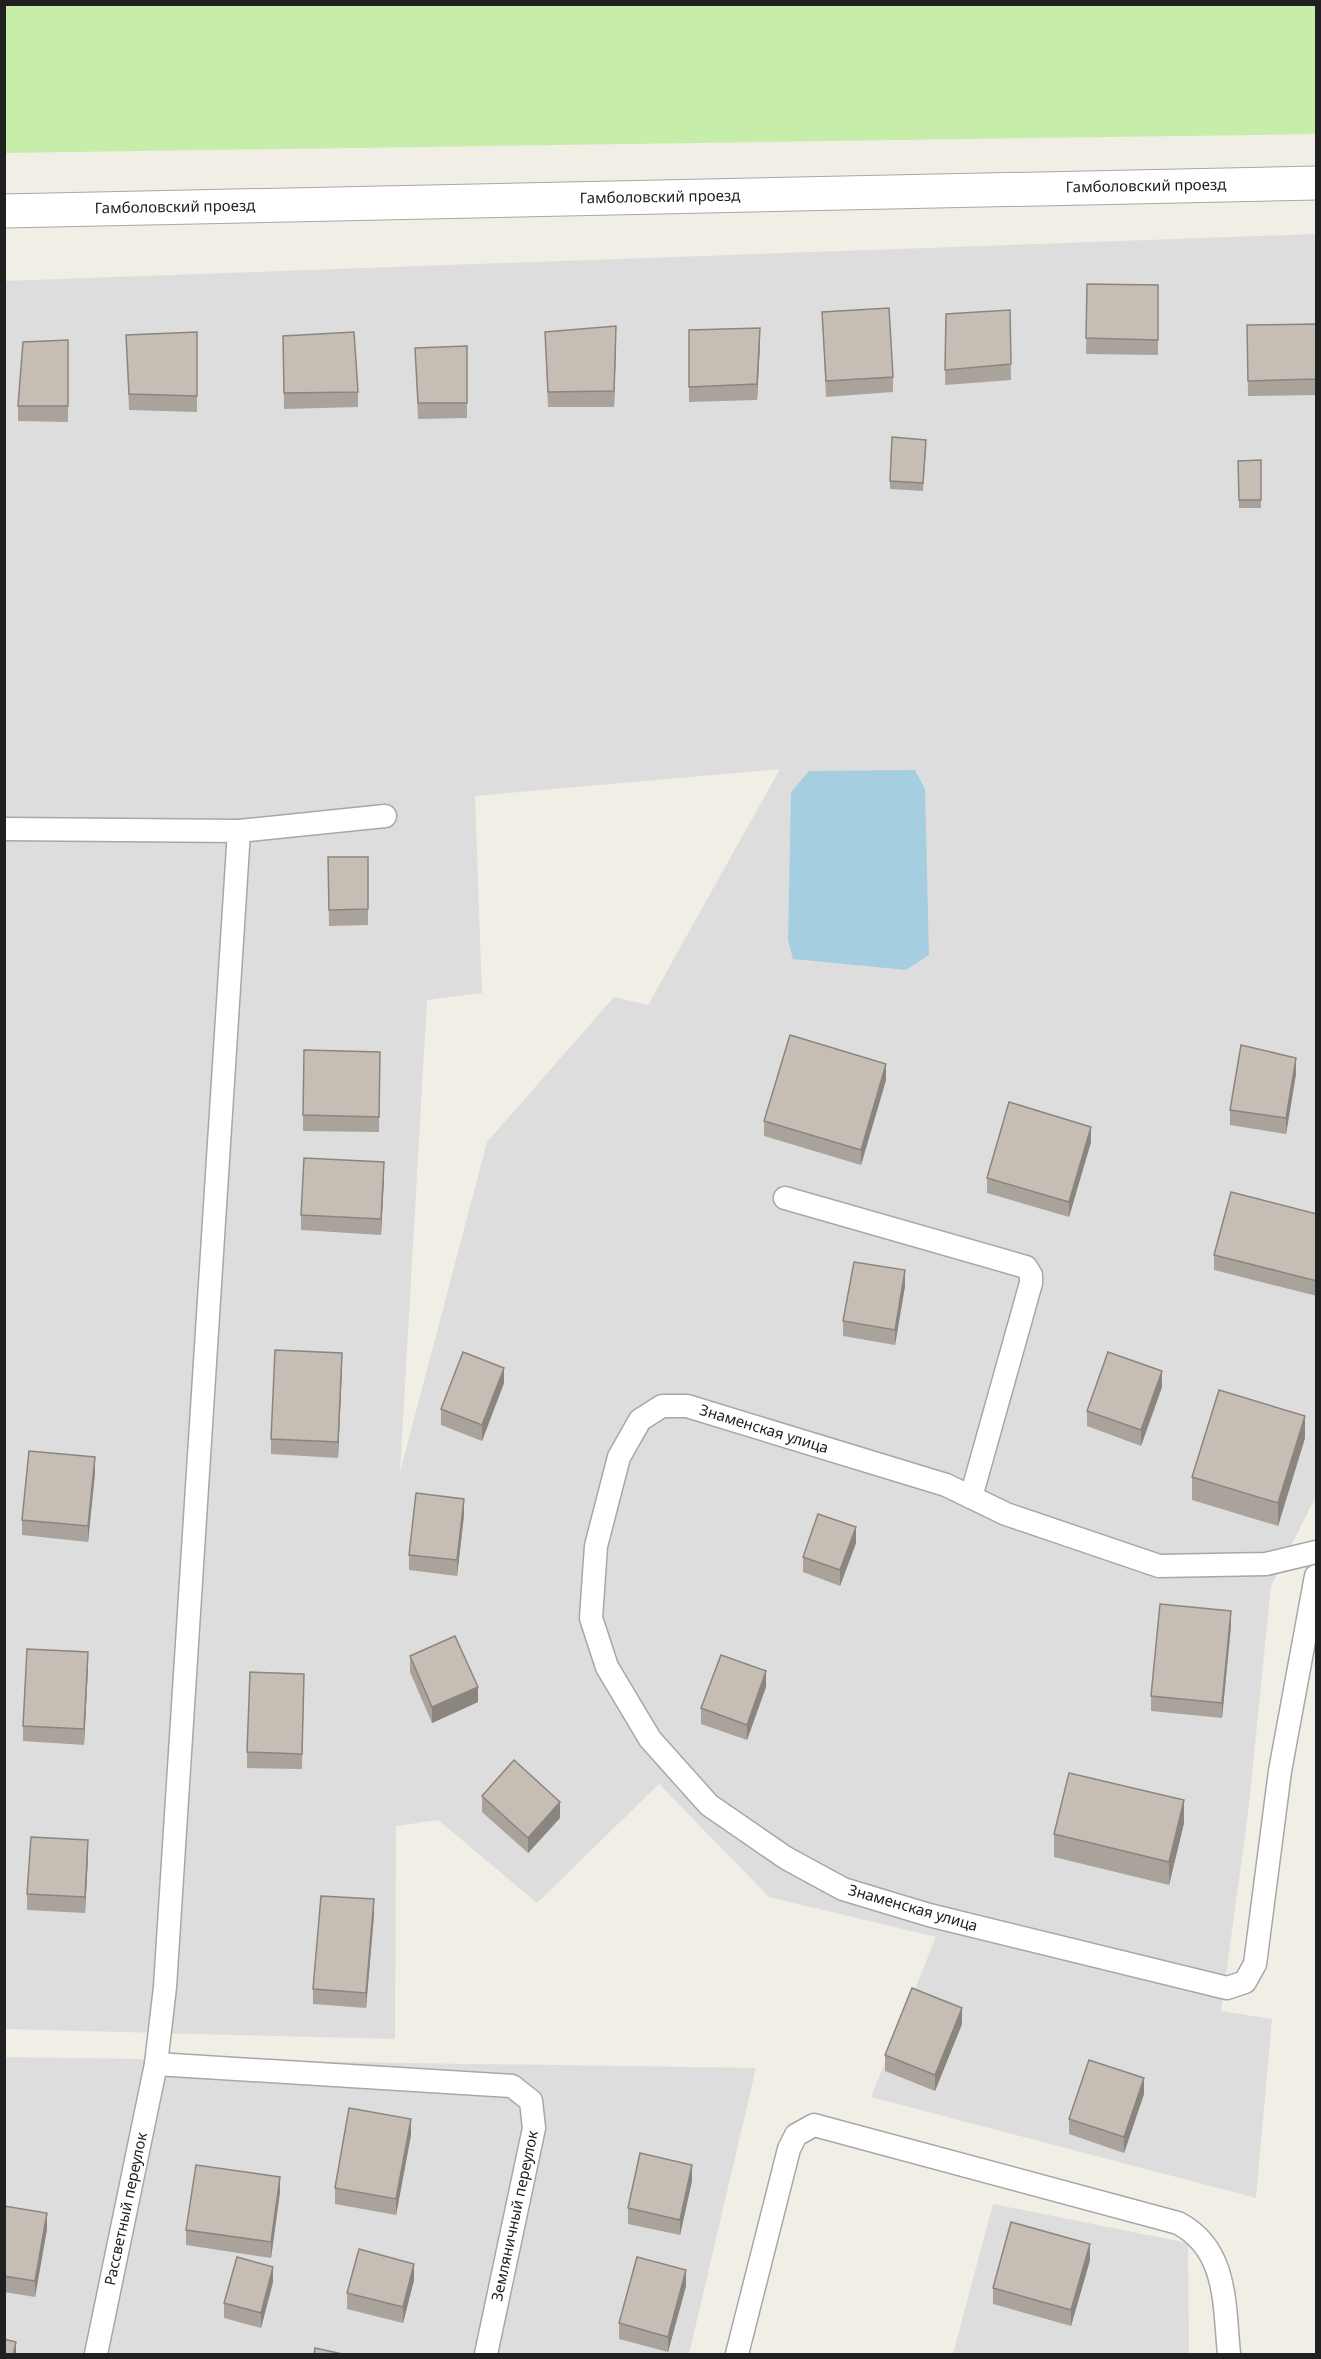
<svg xmlns="http://www.w3.org/2000/svg" width="1321" height="2359" font-family="'Noto Sans',sans-serif">
<rect width="100%" height="100%" fill="#f1eee6"/>
<!-- residential -->
<g fill="#dedddd" fill-rule="evenodd">
<path d="M1316 234V1496L1271 1586 1248 1814 1221 2011 1272 2019 1256 2198 871 2097 936 1937 769 1897 659 1784 537 1903 438 1820 396 1826 395 2039 5 2029 4 281ZM780 769 648 1005 614 997 487 1142 400 1472 427 1000 482 993 475 796Z"/>
<polygon points="5,2057 756,2068 689,2354 5,2354"/>
<polygon points="993,2204 1188,2243 1189,2354 953,2354"/>
</g>
<!-- grass -->
<polygon fill="#c6edaa" points="4,5 1316,5 1316,134 5,153"/>
<!-- water -->
<polygon fill="#a5cfe0" points="915,770 925,789 929,955 906,970 793,959 788,940 791,792 809,771"/>
<g fill="none" stroke-linecap="round" stroke-linejoin="round">
<!-- lane casing -->
<g stroke="#a7a7a7" stroke-width="25">
<g id="lane">
<polyline points="4,829 239,831 165,1987 156,2064 96,2354"/>
<polyline points="239,831 385,816"/>
<polyline points="785,1198 1026,1267 1031,1275 1031,1283 971,1497"/>
<polyline points="1316,1552 1266,1564 1159,1566 1006,1514 946,1485 687,1406 662,1406 640,1420 619,1457 596,1546 591,1618 607,1667 650,1739 709,1805 786,1858 843,1889 929,1915 1227,1988 1245,1982 1255,1964 1280,1771 1316,1576"/>
<polyline points="156,2064 512,2086 531,2101 534,2128 486,2354"/>
<path d="M737 2354 789 2149 796 2135 814 2125 1178 2223C1228 2249 1224 2305 1229 2354"/>
</g>
</g>
<!-- street casing -->
<g stroke="#a7a7a7" stroke-width="35">
<polyline id="street" points="4,211 1316,183"/>
</g>
<!-- lane -->
<use href="#lane" stroke="#fff" stroke-width="22"/>
<!-- street -->
<use href="#street" stroke="#fff" stroke-width="33"/>
</g>
<!-- wall -->
<g fill="#aaa39c">
<polygon points="1087,284 1158,285 1158,355 1086,354"/>
<polygon points="1010,310 1011,380 945,385 946,314"/>
<polygon points="822,312 893,377 893,392 826,397"/>
<polygon points="1317,324 1317,395 1248,396 1247,325"/>
<polygon points="689,330 760,343 757,400 689,402"/>
<polygon points="197,332 197,412 129,410 126,335"/>
<polygon points="545,332 616,342 614,407 548,407"/>
<polygon points="283,336 358,392 358,407 284,409"/>
<polygon points="68,340 68,422 18,421 18,406"/>
<polygon points="467,346 467,418 418,419 415,348"/>
<polygon points="926,448 923,491 890,489 890,481"/>
<polygon points="1261,460 1261,508 1239,508 1238,461"/>
<polygon points="328,857 368,857 368,925 329,926"/>
<polygon points="380,1052 379,1132 303,1131 303,1115"/>
<polygon points="1296,1074 1286,1134 1230,1125 1230,1110"/>
<polygon points="886,1080 861,1165 764,1136 764,1121"/>
<polygon points="1091,1142 1069,1217 987,1193 987,1178"/>
<polygon points="384,1178 381,1235 301,1230 301,1215"/>
<polygon points="1317,1214 1317,1296 1214,1270 1214,1255"/>
<polygon points="905,1286 895,1345 843,1336 843,1321"/>
<polygon points="342,1368 338,1458 271,1454 271,1439"/>
<polygon points="504,1383 482,1441 441,1425 441,1409"/>
<polygon points="1162,1387 1141,1446 1087,1426 1087,1411"/>
<polygon points="1305,1438 1278,1526 1192,1500 1192,1477"/>
<polygon points="95,1473 88,1542 22,1535 22,1520"/>
<polygon points="464,1515 457,1576 409,1570 409,1555"/>
<polygon points="856,1543 840,1586 803,1572 803,1557"/>
<polygon points="1231,1626 1222,1718 1151,1711 1151,1696"/>
<polygon points="410,1656 478,1702 432,1723 410,1672"/>
<polygon points="88,1667 84,1745 23,1741 23,1726"/>
<polygon points="766,1687 747,1740 701,1724 701,1708"/>
<polygon points="304,1689 302,1769 247,1768 247,1752"/>
<polygon points="482,1796 560,1818 528,1853 482,1812"/>
<polygon points="1184,1823 1169,1885 1054,1857 1054,1834"/>
<polygon points="88,1856 85,1913 27,1910 27,1894"/>
<polygon points="374,1915 366,2008 313,2004 313,1989"/>
<polygon points="962,2024 935,2091 885,2071 885,2055"/>
<polygon points="1144,2094 1124,2153 1069,2134 1069,2119"/>
<polygon points="411,2135 396,2215 335,2204 335,2188"/>
<polygon points="692,2181 680,2235 628,2224 628,2208"/>
<polygon points="280,2192 271,2258 186,2245 186,2230"/>
<polygon points="4,2206 47,2229 35,2297 4,2292"/>
<polygon points="1090,2260 1071,2326 993,2304 993,2288"/>
<polygon points="414,2280 403,2323 347,2309 347,2293"/>
<polygon points="273,2282 261,2328 224,2318 224,2303"/>
<polygon points="686,2286 668,2352 619,2339 619,2323"/>
</g>
<!-- shaded-wall -->
<g fill="#8b857f">
<polygon points="616,326 616,342 614,407 614,391"/>
<polygon points="760,328 760,343 757,400 757,384"/>
<polygon points="1296,1058 1296,1074 1286,1134 1286,1118"/>
<polygon points="886,1064 886,1080 861,1165 861,1150"/>
<polygon points="1091,1127 1091,1142 1069,1217 1069,1202"/>
<polygon points="384,1162 384,1178 381,1235 381,1219"/>
<polygon points="905,1270 905,1286 895,1345 895,1330"/>
<polygon points="342,1353 342,1368 338,1458 338,1442"/>
<polygon points="504,1368 504,1383 482,1441 482,1425"/>
<polygon points="1162,1371 1162,1387 1141,1446 1141,1430"/>
<polygon points="1305,1416 1305,1438 1278,1526 1278,1503"/>
<polygon points="95,1457 95,1473 88,1542 88,1526"/>
<polygon points="464,1499 464,1515 457,1576 457,1560"/>
<polygon points="856,1527 856,1543 840,1586 840,1570"/>
<polygon points="1231,1611 1231,1626 1222,1718 1222,1703"/>
<polygon points="88,1652 88,1667 84,1745 84,1729"/>
<polygon points="766,1671 766,1687 747,1740 747,1725"/>
<polygon points="478,1687 478,1702 432,1723 432,1707"/>
<polygon points="1184,1800 1184,1823 1169,1885 1169,1862"/>
<polygon points="560,1802 560,1818 528,1853 528,1838"/>
<polygon points="88,1840 88,1856 85,1913 85,1897"/>
<polygon points="374,1899 374,1915 366,2008 366,1993"/>
<polygon points="962,2008 962,2024 935,2091 935,2075"/>
<polygon points="1144,2078 1144,2094 1124,2153 1124,2137"/>
<polygon points="411,2119 411,2135 396,2215 396,2199"/>
<polygon points="692,2165 692,2181 680,2235 680,2220"/>
<polygon points="280,2177 280,2192 271,2258 271,2242"/>
<polygon points="47,2213 47,2229 35,2297 35,2281"/>
<polygon points="1090,2244 1090,2260 1071,2326 1071,2310"/>
<polygon points="414,2264 414,2280 403,2323 403,2307"/>
<polygon points="273,2267 273,2282 261,2328 261,2313"/>
<polygon points="686,2270 686,2286 668,2352 668,2337"/>
<polygon points="16,2342 16,2355 13,2355"/>
</g>
<!-- building -->
<g fill="#c6beb5" stroke="#8b857f" stroke-width="1.5">
<polygon points="1087,284 1158,285 1158,340 1086,338"/>
<polygon points="889,308 893,377 826,381 822,312"/>
<polygon points="1010,310 1011,364 945,370 946,314"/>
<polygon points="1317,324 1317,379 1248,381 1247,325"/>
<polygon points="616,326 614,391 548,392 545,332"/>
<polygon points="760,328 757,384 689,387 689,330"/>
<polygon points="197,332 197,396 129,394 126,335"/>
<polygon points="354,332 358,392 284,393 283,336"/>
<polygon points="68,340 68,406 18,406 23,342"/>
<polygon points="467,346 467,403 418,403 415,348"/>
<polygon points="892,437 926,440 923,483 890,481"/>
<polygon points="1261,460 1261,500 1239,500 1238,461"/>
<polygon points="328,857 368,857 368,909 329,910"/>
<polygon points="790,1035 886,1064 861,1150 764,1121"/>
<polygon points="1241,1045 1296,1058 1286,1118 1230,1110"/>
<polygon points="304,1050 380,1052 379,1117 303,1115"/>
<polygon points="1009,1102 1091,1127 1069,1202 987,1178"/>
<polygon points="304,1158 384,1162 381,1219 301,1215"/>
<polygon points="1231,1192 1317,1214 1317,1281 1214,1255"/>
<polygon points="854,1262 905,1270 895,1330 843,1321"/>
<polygon points="275,1350 342,1353 338,1442 271,1439"/>
<polygon points="463,1352 504,1368 482,1425 441,1409"/>
<polygon points="1108,1352 1162,1371 1141,1430 1087,1411"/>
<polygon points="1219,1390 1305,1416 1278,1503 1192,1477"/>
<polygon points="29,1451 95,1457 88,1526 22,1520"/>
<polygon points="416,1493 464,1499 457,1560 409,1555"/>
<polygon points="818,1514 856,1527 840,1570 803,1557"/>
<polygon points="1160,1604 1231,1611 1222,1703 1151,1696"/>
<polygon points="455,1636 478,1687 432,1707 410,1656"/>
<polygon points="27,1649 88,1652 84,1729 23,1726"/>
<polygon points="721,1655 766,1671 747,1725 701,1708"/>
<polygon points="250,1672 304,1674 302,1754 247,1752"/>
<polygon points="514,1760 560,1802 528,1838 482,1796"/>
<polygon points="1069,1773 1184,1800 1169,1862 1054,1834"/>
<polygon points="31,1837 88,1840 85,1897 27,1894"/>
<polygon points="321,1896 374,1899 366,1993 313,1989"/>
<polygon points="912,1988 962,2008 935,2075 885,2055"/>
<polygon points="1089,2060 1144,2078 1124,2137 1069,2119"/>
<polygon points="349,2108 411,2119 396,2199 335,2188"/>
<polygon points="640,2153 692,2165 680,2220 628,2208"/>
<polygon points="196,2165 280,2177 271,2242 186,2230"/>
<polygon points="4,2206 47,2213 35,2281 4,2276"/>
<polygon points="1011,2222 1090,2244 1071,2310 993,2288"/>
<polygon points="359,2249 414,2264 403,2307 347,2293"/>
<polygon points="237,2257 273,2267 261,2313 224,2303"/>
<polygon points="637,2257 686,2270 668,2337 619,2323"/>
<polygon points="4,2339 16,2342 13,2355 4,2355"/>
<polygon points="315,2348 347,2355 314,2355"/>
</g>
<g text-anchor="middle" stroke-width="4.5" stroke-linejoin="round" paint-order="stroke">
<!-- street labels -->
<g font-size="15" fill="#202020" stroke="#fff">
<text transform="translate(1146 186) rotate(-1)" y="5">Гамболовский проезд</text>
<text transform="translate(660 197) rotate(-1)" y="5">Гамболовский проезд</text>
<text transform="translate(175 207) rotate(-1)" y="5">Гамболовский проезд</text>
<text transform="translate(764 1429) rotate(17)" y="5">Знаменская улица</text>
<text transform="translate(913 1908) rotate(16)" y="5">Знаменская улица</text>
<text transform="translate(126 2209) rotate(-78)" y="5">Рассветный переулок</text>
<text transform="translate(515 2216) rotate(-78)" y="5">Земляничный переулок</text>
</g>
</g>
<!-- border -->
<rect width="1321" height="2359" fill="none" stroke="#202020" stroke-width="12"/>
</svg>
